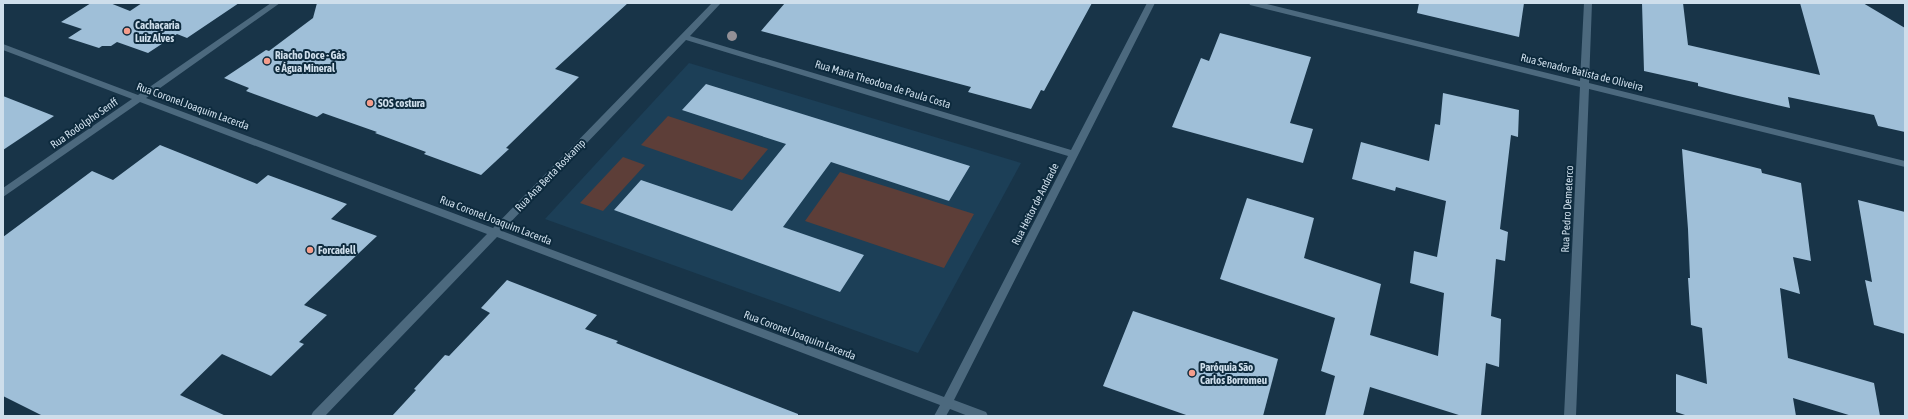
<svg xmlns="http://www.w3.org/2000/svg" width="1908" height="419" font-family="'Asap Condensed',sans-serif">
<rect width="100%" height="100%" fill="#183448"/>
<!-- built -->
<polygon fill="#1c3f57" points="689,63 1021,163 918,353 545,219"/>
<!-- green -->
<g fill="#5d3e38">
<polygon points="668,116 768,149 742,180 641,145"/>
<polygon points="623,157 645,165 603,211 580,203"/>
<polygon points="840,172 974,214 944,268 805,221"/>
</g>
<!-- building -->
<g fill="#9fbfd8">
<polygon points="91,3 110,3 130,11 142,3 239,3 187,38 177,34 148,53 117,42 111,46 102,46 99,48 68,38 82,29 61,22"/>
<polygon points="317,3 628,3 555,69 579,77 506,148 509,149 481,175 424,154 426,152 375,133 377,132 323,113 317,117 246,91 249,88 224,78 266,50 269,51 313,18"/>
<polygon points="785,3 1092,3 1044,91 1041,90 1031,109 968,92 971,87 761,31"/>
<polygon points="1419,3 1524,3 1519,37 1417,13"/>
<polygon points="1642,3 1683,3 1688,45 1820,75 1800,3 1863,3 1905,28 1905,132 1878,126 1874,115 1788,97 1790,108 1734,95 1698,86 1698,83 1644,71"/>
<polygon points="1220,33 1311,57 1290,123 1313,129 1303,163 1172,127 1201,58 1209,61"/>
<polygon points="706,84 970,166 949,201 831,162 783,227 864,255 840,292 614,210 641,180 732,211 786,144 682,110"/>
<polygon points="1443,93 1519,110 1518,137 1511,135 1500,229 1508,232 1505,261 1496,259 1491,316 1501,319 1499,367 1486,363 1481,416 1462,416 1370,387 1363,416 1325,416 1335,376 1321,371 1335,318 1220,279 1247,198 1314,218 1304,258 1381,284 1370,335 1438,356 1444,293 1410,283 1414,251 1437,257 1446,201 1396,187 1395,191 1352,179 1361,142 1429,161 1435,124 1440,125"/>
<polygon points="3,96 54,116 3,150"/>
<polygon points="160,145 257,184 268,175 347,204 331,219 377,236 304,305 327,315 299,342 304,344 271,376 222,354 180,395 226,416 43,416 3,396 3,237 92,171 113,180"/>
<polygon points="1682,149 1761,169 1762,173 1801,183 1811,261 1793,257 1800,294 1780,288 1788,358 1874,383 1880,416 1852,416 1793,398 1796,416 1688,416 1676,412 1676,374 1707,384 1702,328 1691,325 1688,278 1690,278 1688,229"/>
<polygon points="1858,200 1905,212 1905,334 1874,325 1865,280 1872,282"/>
<polygon points="507,280 597,315 585,329 618,341 616,343 798,414 798,416 392,416 416,390 414,389 445,355 449,356 490,313 481,308"/>
<polygon points="1133,311 1278,359 1263,416 1189,416 1103,386"/>
</g>
<g fill="none" stroke-linecap="round" stroke-linejoin="round">
<!-- street -->
<g fill="#4c697e" fill-rule="evenodd">
<path d="M271 3H280L146 98 493 228 712 3H721L690 36 1071 150 1147 3H1155L954 400 986 412 988 416H968L950 409 946 416H934L940 405 497 237 325 416H311L313 412 487 234 140 102 3 197V188L132 99 3 50V44L138 95ZM686 40 1068 156 944 397 502 231Z"/>
<polygon points="1249,3 1263,3 1580,81 1584,3 1592,3 1589,83 1905,161 1905,167 1589,89 1576,416 1564,416 1580,87 1250,5"/>
</g>
</g>
<!-- trees -->
<circle fill="#939096" cx="732" cy="36" r="5"/>
<!-- markers -->
<g fill="#f49d8c" stroke="#0d2a3d" stroke-width="1.5">
<circle cx="127" cy="31" r="4"/>
<circle cx="267" cy="61" r="4"/>
<circle cx="370" cy="103" r="4"/>
<circle cx="310" cy="250" r="4"/>
<circle cx="1192" cy="373" r="4"/>
</g>
<g text-anchor="middle" stroke-width="4" stroke-linejoin="round" paint-order="stroke">
<!-- poi labels -->
<g font-size="11" font-weight="bold" fill="#cedeeb" stroke="#0d2a3d" text-anchor="start">
<text x="135" y="29">Cachaçaria<tspan x="135" dy="13">Luiz Alves</tspan></text>
<text x="275" y="59">Riacho Doce - Gás<tspan x="275" dy="13">e Água Mineral</tspan></text>
<text x="378" y="107">SOS costura</text>
<text x="318" y="254">Forcadell</text>
<text x="1200" y="371">Paróquia São<tspan x="1200" dy="13">Carlos Borromeu</tspan></text>
</g>
<!-- street labels -->
<g font-size="11" fill="#cedeeb" stroke="#0d2a3d">
<text transform="translate(1582 72) rotate(14)" y="4">Rua Senador Batista de Oliveira</text>
<text transform="translate(883 84) rotate(17)" y="4">Rua Maria Theodora de Paula Costa</text>
<text transform="translate(193 106) rotate(20)" y="4">Rua Coronel Joaquim Lacerda</text>
<text transform="translate(84 123) rotate(-35)" y="4">Rua Rodolpho Senff</text>
<text transform="translate(550 175) rotate(-46)" y="4">Rua Ana Berta Roskamp</text>
<text transform="translate(1035 204) rotate(-63)" y="4">Rua Heitor de Andrade</text>
<text transform="translate(1567 209) rotate(-87)" y="4">Rua Pedro Demeterco</text>
<text transform="translate(496 220) rotate(21)" y="4">Rua Coronel Joaquim Lacerda</text>
<text transform="translate(800 335) rotate(21)" y="4">Rua Coronel Joaquim Lacerda</text>
</g>
</g>
<!-- border -->
<rect width="1908" height="419" fill="none" stroke="#cedeeb" stroke-width="8"/>
</svg>
